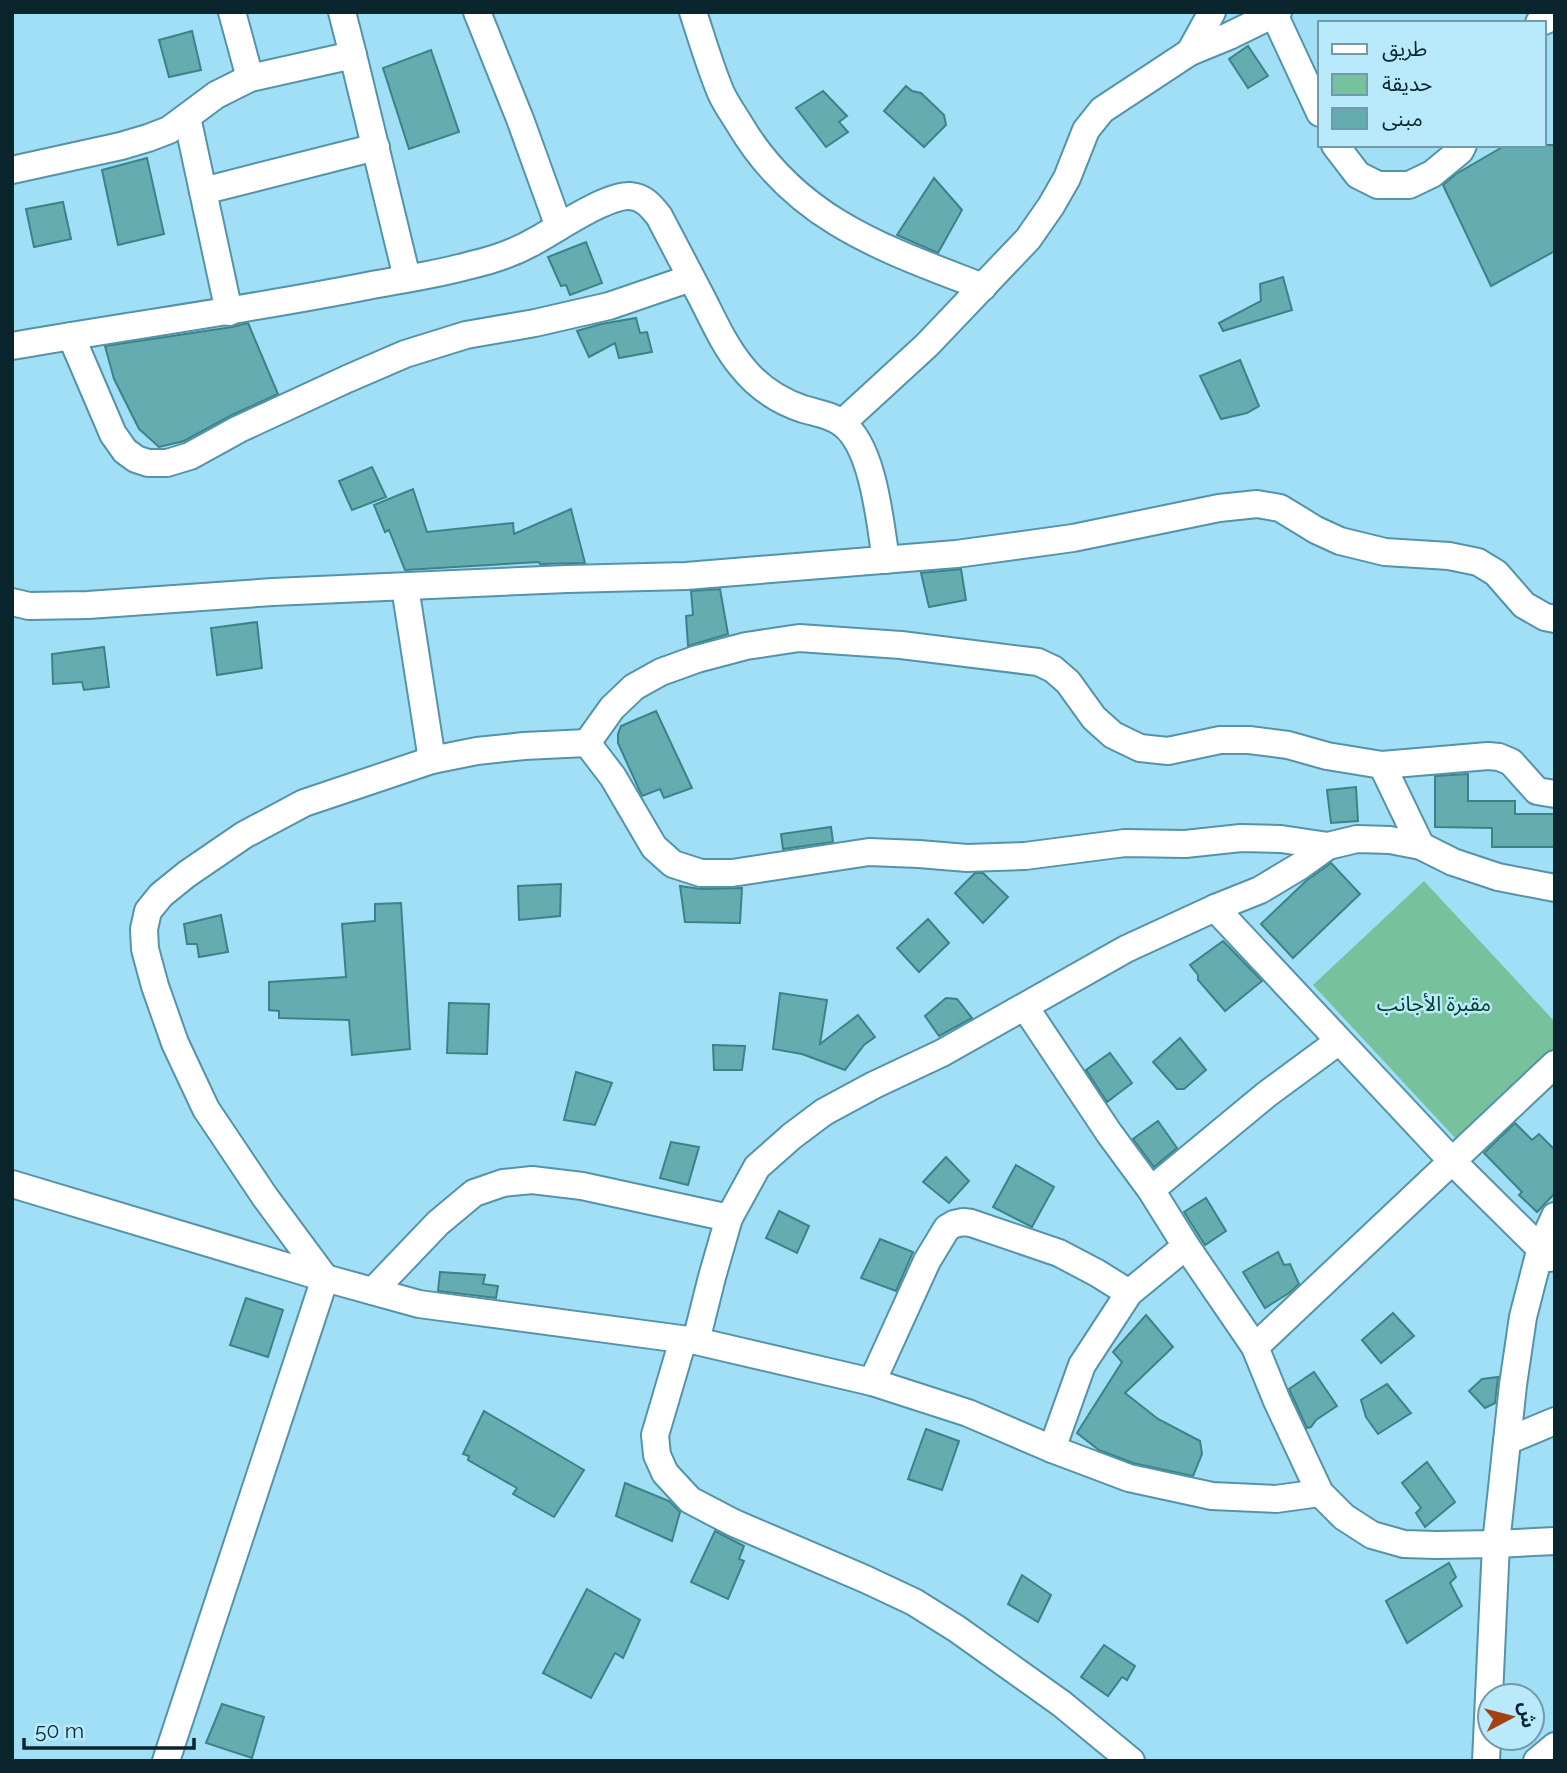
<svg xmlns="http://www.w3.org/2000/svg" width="1567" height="1773" font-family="Raleway,'Noto Sans Arabic',sans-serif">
<rect width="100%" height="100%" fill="#a0dff6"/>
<!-- green -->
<polygon fill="#77c19d" points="1424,881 1555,1022 1555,1049 1457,1140 1313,985"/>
<!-- building -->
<g fill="#65acb1" stroke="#3c8388" stroke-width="2">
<polygon points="192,31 201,70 169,77 159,40"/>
<polygon points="1248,46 1268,76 1248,88 1229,59"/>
<polygon points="431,50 459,132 409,149 383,68"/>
<polygon points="906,86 912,91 921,93 944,115 946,125 924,147 884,111"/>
<polygon points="823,91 847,116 839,122 848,132 826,147 796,108"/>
<polygon points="1506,145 1555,145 1555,251 1491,286 1443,185 1456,174"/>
<polygon points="147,158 164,234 118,245 102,170"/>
<polygon points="934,178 962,210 938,253 897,235"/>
<polygon points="63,202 71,239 34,247 26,209"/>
<polygon points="586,242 602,283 570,295 566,285 561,286 548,257"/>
<polygon points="1283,277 1292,310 1223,331 1219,323 1261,301 1260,284"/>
<polygon points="636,318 640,333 647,332 652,352 619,358 615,343 589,357 577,331 601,324"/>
<polygon points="248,323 278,394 232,415 184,441 159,447 139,429 114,379 105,346 232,327"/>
<polygon points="1240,360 1259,406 1247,413 1221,419 1200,376"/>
<polygon points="372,467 386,497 352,510 339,481"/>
<polygon points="413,489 427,532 513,523 514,534 571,509 585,563 540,564 539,562 405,570 389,530 385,532 374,505"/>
<polygon points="961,569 966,600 929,607 921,573"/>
<polygon points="720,589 728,634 688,646 686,616 693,615 691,591"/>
<polygon points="257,622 262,668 217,675 211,628"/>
<polygon points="104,647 109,687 84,690 82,682 53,684 52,654"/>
<polygon points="656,711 692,788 664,798 660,789 642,796 618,743 618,734 621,726"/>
<polygon points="1468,774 1468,801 1515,801 1515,814 1555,814 1555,847 1492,847 1492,828 1435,827 1435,776"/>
<polygon points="1356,787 1358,821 1331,823 1327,790"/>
<polygon points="831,827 833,842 783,849 781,834"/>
<polygon points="1331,863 1360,894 1293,958 1261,924 1307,880"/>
<polygon points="975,873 983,873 1008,897 983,923 955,893"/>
<polygon points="561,884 560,916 519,920 518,886"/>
<polygon points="680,886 701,889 742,888 740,923 685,922"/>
<polygon points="401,903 410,1049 352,1055 349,1020 279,1018 279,1011 269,1010 269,982 346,977 342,924 375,921 375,904"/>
<polygon points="221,915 228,952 199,957 197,944 187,944 184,924"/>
<polygon points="928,919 949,943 919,972 897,948"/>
<polygon points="1223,941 1262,981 1225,1011 1198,980 1198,975 1190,965"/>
<polygon points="780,993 827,1000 820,1044 858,1015 875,1037 864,1045 845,1070 802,1054 773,1049"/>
<polygon points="946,998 957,999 972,1018 939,1036 925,1016"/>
<polygon points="449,1003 489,1004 487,1054 447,1053"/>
<polygon points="1180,1038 1206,1070 1184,1089 1177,1089 1153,1062"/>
<polygon points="713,1045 745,1046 742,1070 714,1070"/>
<polygon points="1110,1053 1132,1083 1107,1102 1086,1070"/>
<polygon points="576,1072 612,1083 595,1125 564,1120"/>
<polygon points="1158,1121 1177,1148 1154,1167 1133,1139"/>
<polygon points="1515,1123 1532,1140 1539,1134 1555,1150 1555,1193 1537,1212 1519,1195 1522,1192 1484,1153"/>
<polygon points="671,1142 699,1147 688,1185 660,1178"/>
<polygon points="946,1157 969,1181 949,1203 923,1182"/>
<polygon points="1016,1165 1054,1187 1032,1227 993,1207"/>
<polygon points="1206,1198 1226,1231 1205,1245 1184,1212"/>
<polygon points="779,1211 809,1226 797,1253 766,1238"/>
<polygon points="880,1239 913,1252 896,1291 861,1278"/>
<polygon points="1278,1252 1284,1265 1290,1264 1299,1284 1289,1293 1265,1308 1243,1272"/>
<polygon points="440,1272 485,1275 483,1284 498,1286 496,1298 438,1291"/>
<polygon points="246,1298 283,1310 268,1357 230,1345"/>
<polygon points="1393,1313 1414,1336 1381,1363 1362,1340"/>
<polygon points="1146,1315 1173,1347 1125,1393 1158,1419 1200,1441 1202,1454 1193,1476 1133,1463 1099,1450 1077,1433 1122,1362 1113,1352"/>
<polygon points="1314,1372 1337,1406 1316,1420 1311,1427 1307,1428 1289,1389"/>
<polygon points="1498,1377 1495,1403 1485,1408 1469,1391 1482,1379"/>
<polygon points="1387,1384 1411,1413 1378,1434 1366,1417 1361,1400"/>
<polygon points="484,1411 584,1470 554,1517 513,1494 517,1488 468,1460 469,1456 463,1454"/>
<polygon points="926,1429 959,1441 942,1490 908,1479"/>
<polygon points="1427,1462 1455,1502 1425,1527 1416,1513 1421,1508 1402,1483"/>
<polygon points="625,1483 669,1501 680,1512 672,1541 616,1516"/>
<polygon points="715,1531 744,1546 739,1559 744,1561 728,1599 691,1582"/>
<polygon points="1449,1563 1456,1577 1450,1583 1462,1606 1407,1643 1386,1601"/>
<polygon points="1022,1575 1051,1595 1038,1622 1008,1604"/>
<polygon points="587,1589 640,1620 623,1658 615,1653 591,1698 543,1673"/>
<polygon points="1104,1645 1135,1666 1127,1680 1122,1677 1108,1696 1081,1677"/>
<polygon points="222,1704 264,1717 252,1758 206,1743"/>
</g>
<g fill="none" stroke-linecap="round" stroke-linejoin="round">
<!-- minor casing -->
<g stroke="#5593a8" stroke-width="30">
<g id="minor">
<polyline points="232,12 250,78"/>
<polyline points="477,12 520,119 559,227"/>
<path d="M693 12C702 39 710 67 721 93 726 104 734 115 740 125 797 221 885 249 983 287"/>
<polyline points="1274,14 1320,113"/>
<polyline points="1539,23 1555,16"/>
<polyline points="1190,52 1212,12"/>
<polyline points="353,55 407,278"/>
<polyline points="187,117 229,312"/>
<polyline points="1335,145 1358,175 1378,185 1409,185 1432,174 1460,151 1463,145"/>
<polyline points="12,170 121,146 148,138 169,130 216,95 250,78 353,55 342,12"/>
<polyline points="203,191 376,147"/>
<polyline points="71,336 113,434 125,451 136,459 148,463 167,463 190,456 239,429 347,379 405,354 466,335 535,323 609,306 691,278"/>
<path d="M12 346C132 325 253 309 372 285 405 279 439 274 471 265 493 260 516 252 535 241 557 229 606 195 630 196 644 197 651 206 659 216 674 245 689 273 704 302 715 324 726 348 742 367 757 386 779 401 803 409 816 413 832 415 843 424 874 448 880 523 886 560"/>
<polyline points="842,423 927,345 1028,239 1051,206 1067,178 1086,130 1102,110 1190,52 1229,36 1278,12"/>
<polyline points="405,587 432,760"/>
<polyline points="12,602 29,606 88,605 273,592 567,579 686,576 956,554 1073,538 1219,508 1257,504 1280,508 1316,530 1340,541 1385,552 1449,556 1478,562 1496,573 1524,605 1545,617 1555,619"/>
<polyline points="587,743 612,708 634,687 661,672 697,659 746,646 799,638 901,645 1038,662 1053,669 1068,682 1094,718 1113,735 1140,748 1168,751 1220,740 1249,740 1288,745 1327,756 1382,765 1421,846"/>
<polyline points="1382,765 1488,756 1499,757 1511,762 1537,791 1555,794"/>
<polyline points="1215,908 1452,1161 1550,1258"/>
<polyline points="1025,1007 1109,1133 1151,1190 1186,1246 1255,1347 1277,1401 1320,1493 1344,1517 1372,1535 1404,1544 1436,1545 1496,1544 1555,1541"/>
<polyline points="12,1184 325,1278 419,1304 696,1341 872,1382 968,1413 1052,1449 1129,1478 1212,1496 1276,1499 1320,1493"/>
<polyline points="1151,1190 1267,1094 1339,1041"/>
<polyline points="373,1291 438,1223 474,1193 503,1183 532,1180 582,1186 729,1218"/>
<polyline points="683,1340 655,1435 657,1455 665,1473 690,1500 734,1523 865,1579 914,1602 957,1629 1062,1704 1131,1761"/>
<polyline points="696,1341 712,1277 729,1218 757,1167 792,1136 824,1112 874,1085 942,1053 1126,949 1215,908 1260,890 1300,866 1328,846 1357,839 1390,840 1421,846 1453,862 1498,877 1555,888"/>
<polyline points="1255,1347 1555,1064"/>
<polyline points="872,1382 927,1261 947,1228 954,1224 963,1222 971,1223 1059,1253 1097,1273 1129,1293"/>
<polyline points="1507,1441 1555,1421"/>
<polyline points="1052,1449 1082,1365 1129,1293 1186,1246"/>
<polyline points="166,1761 325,1278 265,1197 206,1109 175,1043 155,986 145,949 144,929 148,911 161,895 187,874 244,835 304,803 432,760 477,751 524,746 587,743 613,777 654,847 673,864 701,873 732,873 869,852 919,854 967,858 1025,856 1125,843 1185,844 1241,838 1281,839 1328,846"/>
<polyline points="1486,1761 1496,1544 1513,1385 1523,1317 1541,1247 1555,1216"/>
<polyline points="1537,1761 1555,1746"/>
</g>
</g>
<!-- minor -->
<use href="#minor" stroke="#fff" stroke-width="26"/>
</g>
<g text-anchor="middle" stroke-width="5" stroke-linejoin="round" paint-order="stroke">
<!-- park labels -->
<g font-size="21" fill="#043b27" stroke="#b8eafc">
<text x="1434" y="1011">مقبرة الأجانب</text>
</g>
</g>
<!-- border -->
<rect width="1567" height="1773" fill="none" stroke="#0a252d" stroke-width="28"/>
<!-- legend -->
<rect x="1318" y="21" width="228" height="126" fill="#b8eafc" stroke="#729ba9" stroke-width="2"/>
<rect x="1332" y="44" width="35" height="10" fill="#ffffff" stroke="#729ba9" stroke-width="2"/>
<text x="1382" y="56" font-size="21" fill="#0a252d">طريق</text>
<rect x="1332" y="74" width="35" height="21" fill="#77c19d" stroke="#729ba9" stroke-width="2"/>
<text x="1382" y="91" font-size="21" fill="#0a252d">حديقة</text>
<rect x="1332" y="108" width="35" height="21" fill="#65acb1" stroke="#729ba9" stroke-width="2"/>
<text x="1382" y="126" font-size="21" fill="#0a252d">مبنى</text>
<!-- north arrow -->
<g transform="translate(1511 1717) rotate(83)"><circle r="33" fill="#b8eafc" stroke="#729ba9" stroke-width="2"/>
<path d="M0-5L12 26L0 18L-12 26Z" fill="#a54110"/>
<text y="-10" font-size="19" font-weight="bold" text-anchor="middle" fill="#0a252d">ش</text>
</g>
<!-- scale -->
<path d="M24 1738v10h170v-10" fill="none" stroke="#0a252d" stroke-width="3.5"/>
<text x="35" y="1738" font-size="21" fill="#0a252d" stroke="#b8eafc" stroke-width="5" paint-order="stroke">50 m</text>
</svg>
